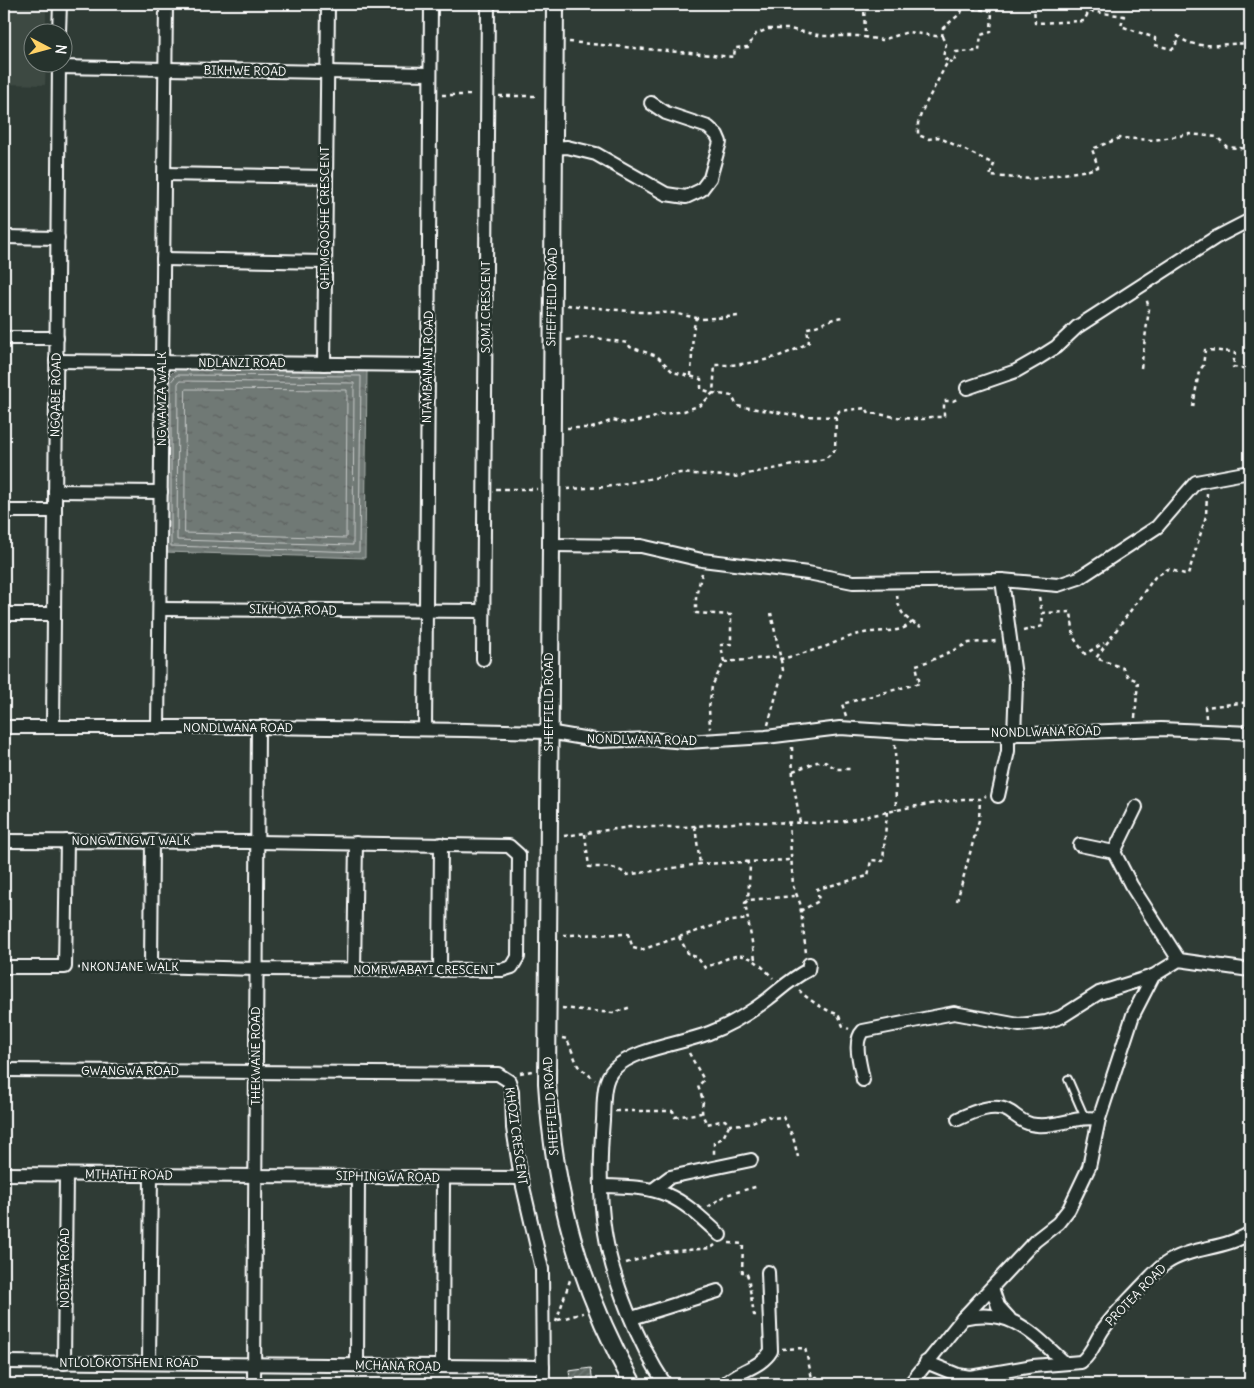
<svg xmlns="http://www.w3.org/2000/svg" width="1254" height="1388" font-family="Delius,sans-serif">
<defs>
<pattern id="water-ripples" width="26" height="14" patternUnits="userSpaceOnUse" patternTransform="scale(1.25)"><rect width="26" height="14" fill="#707975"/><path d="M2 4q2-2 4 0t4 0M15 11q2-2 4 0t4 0" fill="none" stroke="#5e6260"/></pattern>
<pattern id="building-hatch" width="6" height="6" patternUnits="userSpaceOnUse" patternTransform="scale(1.25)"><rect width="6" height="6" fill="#5b6661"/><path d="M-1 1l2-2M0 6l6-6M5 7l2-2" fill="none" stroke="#747d79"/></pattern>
</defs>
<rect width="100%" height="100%" fill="#2f3b35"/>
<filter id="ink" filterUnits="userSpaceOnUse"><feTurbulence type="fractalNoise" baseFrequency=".02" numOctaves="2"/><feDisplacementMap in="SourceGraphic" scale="10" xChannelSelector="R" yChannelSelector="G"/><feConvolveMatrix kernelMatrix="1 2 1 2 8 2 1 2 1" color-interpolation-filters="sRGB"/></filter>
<g filter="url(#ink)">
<!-- built -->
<polygon fill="#3c4842" points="4,4 46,4 46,32 32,32 32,62 46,63 45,85 4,84"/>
<!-- water -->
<polygon fill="url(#water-ripples)" stroke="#a9afac" points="176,369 367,371 365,558 165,552 166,379"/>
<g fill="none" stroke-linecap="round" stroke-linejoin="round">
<!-- shore -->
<g stroke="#c6c9c8" stroke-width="1">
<polygon points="177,375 361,376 359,552 171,546 171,382"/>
<polygon points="180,381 354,383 353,545 177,540 178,384"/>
<polygon points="186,389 347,390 346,538 185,533"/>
</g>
</g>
<!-- building -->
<polygon fill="url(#building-hatch)" stroke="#fff" points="591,1368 593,1384 571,1384 569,1371"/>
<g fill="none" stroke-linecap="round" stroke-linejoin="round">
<!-- service casing -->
<g stroke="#fff" stroke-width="10">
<polyline id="service" points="1068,1079 1085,1118"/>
</g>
<!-- minor casing -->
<g stroke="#fff" stroke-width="16">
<g id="minor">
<polyline points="59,32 60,4"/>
<polyline points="59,67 430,74"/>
<polyline points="553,148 567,147 596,154 666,194 686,197 701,190 710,178 720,142 717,135 708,127 666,113 651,103"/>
<polyline points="164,174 325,177"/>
<polyline points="4,237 58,238"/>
<polyline points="163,259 325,262"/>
<polyline points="4,338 57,338"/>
<polyline points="56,361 428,365"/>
<polyline points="324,364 328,4"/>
<polyline points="967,388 1016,371 1037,359 1056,347 1077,327 1215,238 1250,220"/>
<polyline points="55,491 161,492"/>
<polyline points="4,511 55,511"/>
<polyline points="550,545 641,546 702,560 808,573 853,582 1002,580 1058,585 1079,578 1157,527 1196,482 1250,472"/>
<polyline points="1002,580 1016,683 1014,735"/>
<polyline points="160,609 483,611"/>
<polyline points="4,614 54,614"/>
<polyline points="483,659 488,4"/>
<polyline points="4,727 258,727 466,730 548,732 601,741 651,739 686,742 766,737 840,728 934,734 1031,734 1161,729 1250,733"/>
<polyline points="53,727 59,62"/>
<polyline points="158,728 166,4"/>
<polyline points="425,729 431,4"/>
<polyline points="998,796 1008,751 1008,734"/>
<polyline points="4,841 257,842 509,846 519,855 518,957 512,967 502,970 256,969 151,966 152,842"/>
<polyline points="1080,845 1114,852"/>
<polyline points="1114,852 1131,885 1179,960"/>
<polyline points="1114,852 1136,807"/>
<polyline points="4,967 65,967 67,841"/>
<polyline points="354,970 356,843"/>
<polyline points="440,970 441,844"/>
<polyline points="4,1070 498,1074 509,1081 512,1091 513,1128 521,1178 542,1269 543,1384"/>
<path d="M863 1080C861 1066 852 1042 863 1031L954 1013 1019 1025 1046 1022 1061 1017 1099 993 1153 976"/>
<path d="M958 1119C973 1112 994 1102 1010 1112 1019 1118 1026 1125 1037 1125 1059 1127 1078 1115 1099 1119"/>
<polyline points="4,1174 521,1178"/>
<path d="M601 1186C664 1187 674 1192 720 1235"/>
<polyline points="654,1189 670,1177 751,1160"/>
<polyline points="992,1288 998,1306 1009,1318"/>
<polyline points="632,1318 718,1291"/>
<path d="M963 1318C1011 1307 1032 1333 1065 1363"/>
<polyline points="4,1362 543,1367"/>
<path d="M926 1362 958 1375 970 1377 1033 1366 1081 1362C1092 1354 1096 1339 1104 1328 1115 1313 1128 1301 1140 1288 1148 1280 1155 1271 1165 1264 1191 1246 1224 1250 1250 1233"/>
<polyline points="64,1363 66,1174"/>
<polyline points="149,1363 151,1175"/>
<polyline points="357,1365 358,1177"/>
<polyline points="442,1366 443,1178"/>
<polyline points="254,1384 258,727"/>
<path d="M665 1384C638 1343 613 1282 605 1233 599 1196 600 1157 603 1120 604 1104 602 1080 614 1069 635 1048 682 1044 709 1033 730 1025 751 1012 768 999 782 988 792 978 808 970L809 964"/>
<path d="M725 1384C738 1370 761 1368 771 1351L768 1272"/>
<polyline points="910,1384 963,1318 1035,1241 1058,1223 1069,1209 1089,1167 1099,1119 1133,1015 1153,976 1179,960 1250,970"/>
</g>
</g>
<!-- tertiary casing -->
<g stroke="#fff" stroke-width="20">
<path id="tertiary" d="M555 4 547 1083C554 1194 579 1286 633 1384"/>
</g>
<!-- path -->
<g stroke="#fff" stroke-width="2.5" stroke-dasharray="4 4" stroke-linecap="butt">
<polyline points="864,4 865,37"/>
<path d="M1034 4 1035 23 1084 21 1089 11 1124 16 1121 26 1155 38V45L1172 49 1175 48 1178 36C1197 53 1228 41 1250 44"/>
<polyline points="942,37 943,28 961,13 963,7 992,11 995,4"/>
<polyline points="569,42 734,57 735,48 748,47 756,34 768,29 789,29 823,36 858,36 882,40 908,32 942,37 946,44 943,57 948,61 922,111 918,123 918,135 929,139 938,137 994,164 990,176 1031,179 1089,170 1098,167 1092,149 1120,138 1154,140 1190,134 1217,137 1227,147 1250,149"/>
<polyline points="949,61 954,63 956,52 979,51 981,35 991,32 992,11"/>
<polyline points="442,95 474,95"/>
<polyline points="499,96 539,96"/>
<polyline points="567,305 639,312 673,313 702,319 739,316"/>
<polyline points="567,340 589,337 628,343 630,347 657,356 673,372 701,379 701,389 713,393 732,396 737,406 801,416 836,417"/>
<polyline points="1141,368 1149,309 1146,297"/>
<polyline points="691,376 693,331 696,318"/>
<polyline points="1193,407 1199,371 1203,366 1205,350 1235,352 1233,367 1250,369"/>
<path d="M567 428H592L613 420 625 423 651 419 658 415 684 411 701 405 713 393 715 365C746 366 782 359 809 342L807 328C825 325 828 318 845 317"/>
<polyline points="496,489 537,489"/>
<path d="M567 489 606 487 680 473 740 477 747 474 825 459 835 450 836 417 839 411 866 408 869 413C882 414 922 423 930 417H944V401H953L959 398"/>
<polyline points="702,573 696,596 696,613 731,615 731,644 721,645 724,662 712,686 709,708 710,729"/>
<path d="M897 595C899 613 905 619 921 627"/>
<polyline points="1039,597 1042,613 1071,612 1074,638 1085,654 1104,643"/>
<polyline points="1023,631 1043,626 1042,613"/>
<path d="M724 662 777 657 781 659C797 655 812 651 827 646 839 641 851 635 864 633 878 630 903 634 912 622"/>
<polyline points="846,716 842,704 920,683 916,665 930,661 969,643 997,641"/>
<polyline points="1135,718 1138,681 1128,677 1123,668 1096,658 1155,577 1168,569 1188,575 1206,516 1207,493"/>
<polyline points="1206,718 1205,707 1250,702"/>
<polyline points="768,725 783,670 771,613"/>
<polyline points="895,745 896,810"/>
<polyline points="792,747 793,779 800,823"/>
<polyline points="793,771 817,762 825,762 837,769 853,769"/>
<polyline points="789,822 793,886 800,903 806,953"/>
<polyline points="695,826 700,864"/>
<path d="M585 834 589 867C600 867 619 866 626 875L700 864 791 860"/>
<polyline points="564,836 630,827 683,827 746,822 821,823 845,821 911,807 963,799 980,799 986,796"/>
<polyline points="746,861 750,866 748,900"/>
<polyline points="957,901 979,820 980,799"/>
<polyline points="800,911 819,901 817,889 868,876 871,860 883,861 887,812"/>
<path d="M563 935 628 934 633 948 641 950 679 937 689 955 697 957 705 968C741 952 745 948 773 978"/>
<polyline points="679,937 725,922 748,919"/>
<polyline points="755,959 745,903 748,900 795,896"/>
<polyline points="78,968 140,967"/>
<path d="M799 990C807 999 827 1012 838 1014L843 1026 849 1029"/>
<polyline points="562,1008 613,1013 631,1007"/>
<polyline points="562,1038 567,1039 578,1066 595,1080"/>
<path d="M689 1053 704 1080 698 1086C699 1090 703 1098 703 1102 701 1112 702 1115 707 1124L725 1120 729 1125 723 1138 714 1142V1155"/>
<polyline points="520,1073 532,1071"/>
<polyline points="615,1111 673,1111 675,1117 701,1113"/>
<polyline points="729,1125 747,1124 768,1116 772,1118 783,1117 793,1137 798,1157"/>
<polyline points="708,1207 726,1195 759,1186"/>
<polyline points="729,1243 743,1244 742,1272 746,1272 748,1277 754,1315 756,1315"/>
<polyline points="626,1263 665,1252 711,1248 715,1245"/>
<polyline points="558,1320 583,1313"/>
<polyline points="556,1322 570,1280"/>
<polyline points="782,1349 805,1348 812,1378 817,1377 821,1384"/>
</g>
<!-- service -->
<use href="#service" stroke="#26332d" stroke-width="6"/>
<!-- minor -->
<use href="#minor" stroke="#26332d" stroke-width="12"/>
<!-- tertiary -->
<use href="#tertiary" stroke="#26332d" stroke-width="16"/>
</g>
</g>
<g text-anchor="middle" stroke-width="5" stroke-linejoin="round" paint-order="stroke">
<!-- street labels -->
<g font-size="12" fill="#fff" stroke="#26332d">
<text transform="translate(245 71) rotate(1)" y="4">BIKHWE ROAD</text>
<text transform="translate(325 218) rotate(-90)" y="4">QHIMGQOSHE CRESCENT</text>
<text transform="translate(552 297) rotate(-89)" y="4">SHEFFIELD ROAD</text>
<text transform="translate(486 307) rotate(-90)" y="4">SOMI CRESCENT</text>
<text x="242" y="367">NDLANZI ROAD</text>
<text transform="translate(428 367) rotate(-89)" y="4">NTAMBANANI ROAD</text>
<text transform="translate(56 395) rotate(-89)" y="4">NGQABE ROAD</text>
<text transform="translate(162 399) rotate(-90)" y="4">NGWAMZA WALK</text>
<text transform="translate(293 610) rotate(1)" y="4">SIKHOVA ROAD</text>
<text transform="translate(549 702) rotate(-90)" y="4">SHEFFIELD ROAD</text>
<text x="238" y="732">NONDLWANA ROAD</text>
<text transform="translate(1046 732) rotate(-1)" y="4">NONDLWANA ROAD</text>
<text transform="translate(642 740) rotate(1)" y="4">NONDLWANA ROAD</text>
<text x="131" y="845">NONGWINGWI WALK</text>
<text x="130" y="971">NKONJANE WALK</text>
<text x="424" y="974">NOMRWABAYI CRESCENT</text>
<text transform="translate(256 1056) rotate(-90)" y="4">THEKWANE ROAD</text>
<text x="130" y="1075">GWANGWA ROAD</text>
<text transform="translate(551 1106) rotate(-94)" y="4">SHEFFIELD ROAD</text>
<text transform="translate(516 1136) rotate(82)" y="4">KHOZI CRESCENT</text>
<text transform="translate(129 1175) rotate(1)" y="4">MTHATHI ROAD</text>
<text transform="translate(388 1177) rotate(1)" y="4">SIPHINGWA ROAD</text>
<text transform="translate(65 1268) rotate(-90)" y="4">NOBIYA ROAD</text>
<text transform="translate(1136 1295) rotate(-46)" y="4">PROTEA ROAD</text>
<text x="129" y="1367">NTLOLOKOTSHENI ROAD</text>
<text transform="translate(398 1366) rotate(1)" y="4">MCHANA ROAD</text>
</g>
</g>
<!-- margin -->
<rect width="1254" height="1388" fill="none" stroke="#26332d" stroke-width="20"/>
<rect x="10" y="10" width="1234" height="1368" fill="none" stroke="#fff" stroke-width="2" filter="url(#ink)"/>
<!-- north arrow -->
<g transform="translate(48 48) rotate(96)"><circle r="24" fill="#26332d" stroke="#7d8581"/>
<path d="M0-4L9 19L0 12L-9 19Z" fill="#ffd166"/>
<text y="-8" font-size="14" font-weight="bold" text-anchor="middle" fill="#ffffff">N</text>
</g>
</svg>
